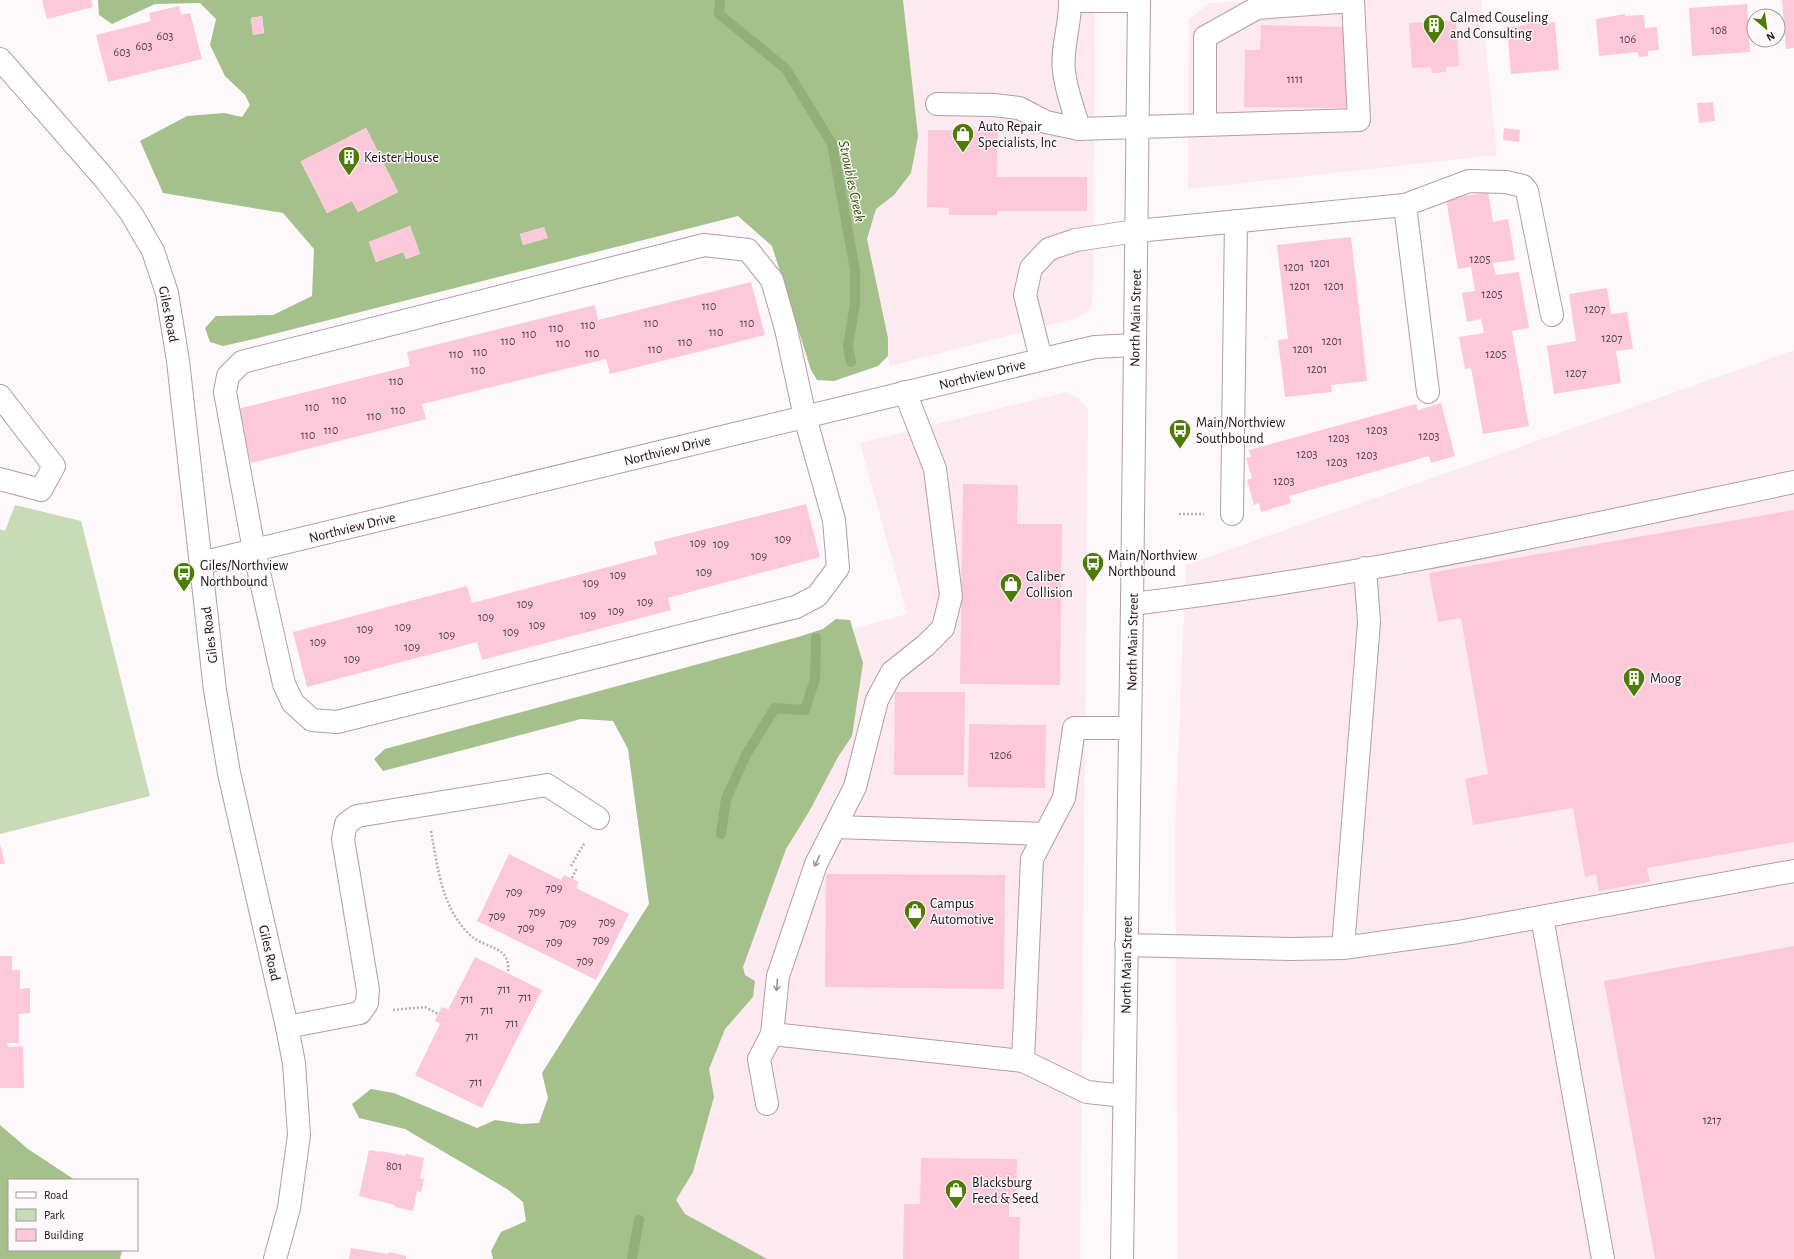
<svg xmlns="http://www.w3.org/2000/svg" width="1794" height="1259" font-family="'Alegreya Sans',sans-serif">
<rect width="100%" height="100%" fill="#fdf8f9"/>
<!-- built -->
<g fill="#fdeaf0">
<polygon points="874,0 1095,0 1093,292 1090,310 1077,318 890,366 848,178"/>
<polygon points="1261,0 1481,0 1497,155 1188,189 1189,20 1209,3"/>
<polygon points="1794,350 1794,1259 1178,1259 1175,831 1186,565"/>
<polygon points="1067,392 1079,399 1088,410 1080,1259 719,1259 613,1199 855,628 907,614 860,443"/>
</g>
<!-- green -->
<polygon fill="#c6dbb6" points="15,505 81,521 150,796 0,834 0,529 5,531"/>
<!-- forest -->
<g fill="#a4c08b" fill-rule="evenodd">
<path d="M98 0H903L918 136 911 173 894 195 876 209 867 239 888 338V356L878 366 834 381 817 380 811 370 772 246 738 216 254 339 223 346 210 342 205 328 216 316 273 315 312 296 314 249 283 213 163 193 140 141 187 116 224 113 242 117 250 105 245 95 225 76 210 45 216 19 200 3 155 4 112 24 99 15ZM262 16 264 33 253 35 251 18ZM366 128 398 192 358 212 352 201 327 213 301 162ZM410 226 420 254 406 259 403 252 376 262 369 242ZM544 227 547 238 523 245 520 234Z"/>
<polygon points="836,619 850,620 863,663 852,736 838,757 810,810 786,849 743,967 745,975 755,981 753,997 725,1029 709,1069 714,1097 693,1172 676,1200 685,1214 767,1259 493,1259 491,1251 501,1232 526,1221 523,1202 507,1189 405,1129 359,1118 352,1104 371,1089 394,1093 477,1128 495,1120 522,1124 539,1123 548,1098 542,1073 649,904 628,749 613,721 581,719 383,771 374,759 385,749 798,637 823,629"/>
<polygon points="0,1125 28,1149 75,1180 9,1180 9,1250 122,1250 120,1259 0,1259"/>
</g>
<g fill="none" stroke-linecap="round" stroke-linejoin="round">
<!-- stream -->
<g stroke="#92af7a" stroke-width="10">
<polyline points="720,0 719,14 786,69 832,144 855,270 855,304 848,346 851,362"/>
<polyline points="721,834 726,799 746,755 775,708 805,710 815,679 816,638"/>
<polyline points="632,1259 639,1220"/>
</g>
</g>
<!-- building -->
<g fill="#fdc8da">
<polygon points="42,0 91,0 93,7 47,19"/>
<polygon points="1782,0 1794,0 1794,48 1786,49"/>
<polygon points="1747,4 1750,52 1692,56 1689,8"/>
<polygon points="179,6 181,15 190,13 202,59 108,82 96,35 151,21 149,13"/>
<polygon points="1625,14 1625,16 1644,15 1645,28 1657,27 1659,50 1648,51 1648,56 1639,57 1638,52 1599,56 1596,19"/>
<polygon points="262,16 264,33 253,35 251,18"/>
<polygon points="1525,17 1536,17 1536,24 1555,22 1559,70 1511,74 1507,27 1526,25"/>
<polygon points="1456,20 1459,66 1446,67 1446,72 1432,73 1431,67 1412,68 1409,23"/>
<polygon points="1261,25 1347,27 1346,108 1244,107 1245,50 1260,50"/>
<polygon points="1713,102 1715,121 1699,123 1697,103"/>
<polygon points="366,128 398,192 358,212 352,201 327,213 301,161"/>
<polygon points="1504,128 1520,130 1519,142 1503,140"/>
<polygon points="928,130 998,130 997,177 1087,177 1087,211 997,211 997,215 949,215 949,208 927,207"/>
<polygon points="1488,192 1493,222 1508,219 1515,260 1493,263 1496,275 1519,272 1529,328 1512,331 1529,426 1483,434 1471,368 1465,369 1459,337 1484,333 1481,319 1467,322 1462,293 1475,291 1471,267 1458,269 1446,199"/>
<polygon points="410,226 420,254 406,259 403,252 376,262 369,242"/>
<polygon points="544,227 548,238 523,245 520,234"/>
<polygon points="1351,237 1367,381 1331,385 1332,392 1285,397 1278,340 1288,339 1277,245"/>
<polygon points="751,282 765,335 610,374 606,359 422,404 426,419 251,463 238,409 410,366 407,352 595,305 598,320"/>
<polygon points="1607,288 1611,314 1627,312 1633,349 1616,351 1621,383 1554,394 1547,346 1576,341 1569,294"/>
<polygon points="1441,403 1455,456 1431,463 1429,456 1289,496 1291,503 1261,512 1259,503 1254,505 1247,480 1252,478 1246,458 1251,457 1249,450 1416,404 1418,410"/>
<polygon points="963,484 1018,485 1017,524 1062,524 1060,685 960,684"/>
<polygon points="806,504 820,557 668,598 671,610 482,660 477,642 307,687 293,632 467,586 472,603 657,554 654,542"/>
<polygon points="1794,510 1794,842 1647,868 1650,882 1599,891 1596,874 1585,877 1573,808 1473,825 1465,779 1488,774 1461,618 1438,622 1429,573"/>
<polygon points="895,692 965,692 964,775 894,775"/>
<polygon points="969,724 1046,725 1045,788 968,787"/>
<polygon points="0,844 5,864 0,864"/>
<polygon points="509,854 561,880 564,875 579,882 576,888 629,914 596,980 477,921"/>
<polygon points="826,874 1005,875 1004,989 825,987"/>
<polygon points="1794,946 1794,1259 1655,1259 1604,981"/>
<polygon points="0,956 12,956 12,970 20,970 20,989 30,988 30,1013 19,1014 19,1043 7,1043 8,1047 23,1046 24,1088 0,1088"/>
<polygon points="475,957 542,990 482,1108 415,1075 440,1024 435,1021 438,1014 442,1007 448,1010"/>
<polygon points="369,1150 380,1152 381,1151 406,1156 406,1154 424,1158 420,1178 424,1179 421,1192 417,1191 413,1211 395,1207 395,1205 359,1196"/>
<polygon points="921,1158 1017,1159 1016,1204 1009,1204 1009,1217 1020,1217 1019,1259 903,1259 904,1204 920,1204"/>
<polygon points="351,1248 388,1254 389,1252 406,1256 406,1259 349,1259"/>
</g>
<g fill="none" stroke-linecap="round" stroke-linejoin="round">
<!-- minor casing -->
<g stroke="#b29da3" stroke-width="24">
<g id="minor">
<path d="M1070 0C1071 24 1061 47 1064 71 1066 91 1074 110 1079 129"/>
<polyline points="1070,1 1139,1"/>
<polyline points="0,59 104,178 131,213 153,251 167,293 178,361 215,690 229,773 287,1027 294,1063 299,1135 289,1208 275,1259"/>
<polyline points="937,104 994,105 1019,108 1046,122 1079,129 1359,120 1353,1 1257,8 1205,37 1205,125"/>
<polyline points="1405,205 1428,392"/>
<polygon points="704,245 748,250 772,280 786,329 805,417 834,520 838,568 817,596 796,607 337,722 312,720 293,703 284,684 254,550 225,392 228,376 242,362"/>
<polyline points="1041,359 1025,295 1031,268 1049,249 1076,240 1136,231 1405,205 1469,181 1506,182 1523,186 1527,191 1552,315"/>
<polyline points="0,396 54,466 41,490 0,479"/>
<polyline points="1232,514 1236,221"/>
<polyline points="201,563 1073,352 1095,347 1134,345"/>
<path d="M1132 604C1355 578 1575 528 1794 482"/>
<polyline points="835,827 1045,834"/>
<polyline points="1542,917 1603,1259"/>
<polyline points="1126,945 1291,949 1343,948 1458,932 1794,871"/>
<polyline points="1343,948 1369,622 1365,568"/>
<polyline points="287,1027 360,1013 367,1003 368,990 343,839 346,824 357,816 547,785 598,818"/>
<polyline points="772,1034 1023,1061 1087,1092 1124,1096"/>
<polyline points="1023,1061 1032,859 1064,798 1074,728 1130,728"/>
<polyline points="767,1104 759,1059 772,1034 778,976 816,864 855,787 877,700 892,672 926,645 943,628 951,596 935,469 905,392"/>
</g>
</g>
<!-- major casing -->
<g stroke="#b29da3" stroke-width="24">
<polyline id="major" points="1122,1259 1132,604 1139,0"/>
</g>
<!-- path -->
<g stroke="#b7b1b2" stroke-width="2.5" stroke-dasharray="2 2" stroke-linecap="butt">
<polyline points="1179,514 1204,514"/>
<path d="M431 831C438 868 441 906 469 934 485 950 511 944 508 973"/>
<polyline points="571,866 585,842"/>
<polyline points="572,878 577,868"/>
<polyline points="393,1010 425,1007 438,1014"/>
</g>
<!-- minor -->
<use href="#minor" stroke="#fff" stroke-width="22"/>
<!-- major -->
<use href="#major" stroke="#fff" stroke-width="22"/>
</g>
<!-- one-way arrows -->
<defs><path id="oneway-shaft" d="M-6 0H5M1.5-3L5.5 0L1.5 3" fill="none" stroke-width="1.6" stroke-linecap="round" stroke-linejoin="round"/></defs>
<g stroke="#979495">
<use href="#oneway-shaft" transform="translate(817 861) rotate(115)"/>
<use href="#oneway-shaft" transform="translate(777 985) rotate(95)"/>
</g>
<!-- icons -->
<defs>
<g id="building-pin" transform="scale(1.15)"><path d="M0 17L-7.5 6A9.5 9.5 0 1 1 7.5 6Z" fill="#4d7c05" stroke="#fdf8f9"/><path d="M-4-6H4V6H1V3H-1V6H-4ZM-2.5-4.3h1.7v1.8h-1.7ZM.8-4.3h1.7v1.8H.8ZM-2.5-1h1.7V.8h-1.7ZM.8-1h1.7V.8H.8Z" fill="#fff"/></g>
<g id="shop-pin" transform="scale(1.15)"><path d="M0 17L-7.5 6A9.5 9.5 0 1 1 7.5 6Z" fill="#4d7c05" stroke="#fdf8f9"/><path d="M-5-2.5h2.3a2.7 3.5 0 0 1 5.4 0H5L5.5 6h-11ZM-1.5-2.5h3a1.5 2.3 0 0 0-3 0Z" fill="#fff"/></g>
<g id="bus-pin" transform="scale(1.15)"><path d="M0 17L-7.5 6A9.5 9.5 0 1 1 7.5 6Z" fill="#4d7c05" stroke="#fdf8f9"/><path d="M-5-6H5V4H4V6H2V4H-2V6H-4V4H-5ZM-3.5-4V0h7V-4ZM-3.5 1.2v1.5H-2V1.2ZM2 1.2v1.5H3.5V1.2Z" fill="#fff"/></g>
</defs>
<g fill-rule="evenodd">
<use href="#building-pin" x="1434" y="25"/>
<use href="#shop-pin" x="963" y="134"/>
<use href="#building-pin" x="349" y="157"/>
<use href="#bus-pin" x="1180" y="430"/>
<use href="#bus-pin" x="1093" y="563"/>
<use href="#bus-pin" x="184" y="573"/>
<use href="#shop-pin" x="1011" y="584"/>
<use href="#building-pin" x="1634" y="678"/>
<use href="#shop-pin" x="915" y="911"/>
<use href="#shop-pin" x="956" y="1190"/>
</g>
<g text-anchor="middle" stroke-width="3" stroke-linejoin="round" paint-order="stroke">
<!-- number labels -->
<g font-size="12" fill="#513f45">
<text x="1719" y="34">108</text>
<text x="165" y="40">603</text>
<text x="1628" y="43">106</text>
<text x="144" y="50">603</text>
<text x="122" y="56">603</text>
<text x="1295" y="83">1111</text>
<text x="1480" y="263">1205</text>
<text x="1320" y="267">1201</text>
<text x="1294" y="271">1201</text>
<text x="1300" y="290">1201</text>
<text x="1334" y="290">1201</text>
<text x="1492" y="298">1205</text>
<text x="709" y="310">110</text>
<text x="1595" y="313">1207</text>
<text x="651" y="327">110</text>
<text x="747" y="327">110</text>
<text x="588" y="329">110</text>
<text x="556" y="332">110</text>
<text x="716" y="336">110</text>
<text x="529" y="338">110</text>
<text x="1612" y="342">1207</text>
<text x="508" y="345">110</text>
<text x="1332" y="345">1201</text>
<text x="685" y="346">110</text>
<text x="563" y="347">110</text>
<text x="655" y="353">110</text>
<text x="1303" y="353">1201</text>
<text x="480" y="356">110</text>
<text x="592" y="357">110</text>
<text x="456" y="358">110</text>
<text x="1496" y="358">1205</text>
<text x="1317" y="373">1201</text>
<text x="478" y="374">110</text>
<text x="1576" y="377">1207</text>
<text x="396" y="385">110</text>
<text x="339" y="404">110</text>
<text x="312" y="411">110</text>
<text x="398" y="414">110</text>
<text x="374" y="420">110</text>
<text x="331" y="434">110</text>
<text x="1377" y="434">1203</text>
<text x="308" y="439">110</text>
<text x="1429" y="440">1203</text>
<text x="1339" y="442">1203</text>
<text x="1307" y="458">1203</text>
<text x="1367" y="459">1203</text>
<text x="1337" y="466">1203</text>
<text x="1284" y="485">1203</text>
<text x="783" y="543">109</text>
<text x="698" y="547">109</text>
<text x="721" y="548">109</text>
<text x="759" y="560">109</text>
<text x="704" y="576">109</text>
<text x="618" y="579">109</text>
<text x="591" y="587">109</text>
<text x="645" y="606">109</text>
<text x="525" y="608">109</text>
<text x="616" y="615">109</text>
<text x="588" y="619">109</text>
<text x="486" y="621">109</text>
<text x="537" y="629">109</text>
<text x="403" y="631">109</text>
<text x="365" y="633">109</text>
<text x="511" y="636">109</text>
<text x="447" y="639">109</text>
<text x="318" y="646">109</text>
<text x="412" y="651">109</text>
<text x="352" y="663">109</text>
<text x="1001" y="759">1206</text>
<text x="554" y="892">709</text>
<text x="514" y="896">709</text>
<text x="537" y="916">709</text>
<text x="497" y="920">709</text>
<text x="607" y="926">709</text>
<text x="568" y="927">709</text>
<text x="526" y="932">709</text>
<text x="601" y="944">709</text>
<text x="554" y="946">709</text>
<text x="585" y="965">709</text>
<text x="504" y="993">711</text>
<text x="525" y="1001">711</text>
<text x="467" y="1003">711</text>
<text x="487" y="1014">711</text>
<text x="512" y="1027">711</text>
<text x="472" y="1040">711</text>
<text x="476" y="1086">711</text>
<text x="1712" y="1124">1217</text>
<text x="394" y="1170">801</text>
</g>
<!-- poi labels -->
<g font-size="14" fill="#181113" stroke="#fdf8f9" text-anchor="start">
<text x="1450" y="22">Calmed Couseling<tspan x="1450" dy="16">and Consulting</tspan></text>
<text x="978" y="131">Auto Repair<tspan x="978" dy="16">Specialists, Inc</tspan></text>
<text x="364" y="162">Keister House</text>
<text x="1196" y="427">Main/Northview<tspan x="1196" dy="16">Southbound</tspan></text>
<text x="1108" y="560">Main/Northview<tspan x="1108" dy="16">Northbound</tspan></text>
<text x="200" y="570">Giles/Northview<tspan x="200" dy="16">Northbound</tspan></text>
<text x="1026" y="581">Caliber<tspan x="1026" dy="16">Collision</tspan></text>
<text x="1650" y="683">Moog</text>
<text x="930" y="908">Campus<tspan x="930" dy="16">Automotive</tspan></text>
<text x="972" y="1187">Blacksburg<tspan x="972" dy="16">Feed &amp; Seed</tspan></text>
</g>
<!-- street labels -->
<g font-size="14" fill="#181113" stroke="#fdf8f9">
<text transform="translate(169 314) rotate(79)" y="5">Giles Road</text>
<text transform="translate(1135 318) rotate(-89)" y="5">North Main Street</text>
<text transform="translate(982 374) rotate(-14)" y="5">Northview Drive</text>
<text transform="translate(667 450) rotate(-14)" y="5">Northview Drive</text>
<text transform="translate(352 527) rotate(-14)" y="5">Northview Drive</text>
<text transform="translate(209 635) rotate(-97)" y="5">Giles Road</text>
<text transform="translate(1132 642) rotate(-89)" y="5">North Main Street</text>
<text transform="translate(270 953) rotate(77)" y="5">Giles Road</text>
<text transform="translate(1126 965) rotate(-89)" y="5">North Main Street</text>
</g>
<!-- water labels -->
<g font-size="15" font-style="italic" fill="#315200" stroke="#fdf8f9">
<text transform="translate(852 181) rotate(78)" y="5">Stroubles Creek</text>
</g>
</g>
<!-- legend -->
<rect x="8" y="1179" width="130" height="72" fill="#fdf8f9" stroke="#a19c9d"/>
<rect x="16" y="1192" width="20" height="6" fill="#ffffff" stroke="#a19c9d"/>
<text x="44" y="1199" font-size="12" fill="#181113">Road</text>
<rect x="16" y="1209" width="20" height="12" fill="#c6dbb6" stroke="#a19c9d"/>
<text x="44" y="1219" font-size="12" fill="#181113">Park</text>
<rect x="16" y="1229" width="20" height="12" fill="#fdc8da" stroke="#a19c9d"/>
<text x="44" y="1239" font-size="12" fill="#181113">Building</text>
<!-- north arrow -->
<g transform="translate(1766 28) rotate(151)"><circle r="19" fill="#fdf8f9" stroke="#a19c9d"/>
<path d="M0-3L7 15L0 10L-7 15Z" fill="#4d7c05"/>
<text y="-6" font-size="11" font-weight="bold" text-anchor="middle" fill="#181113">N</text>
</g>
</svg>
